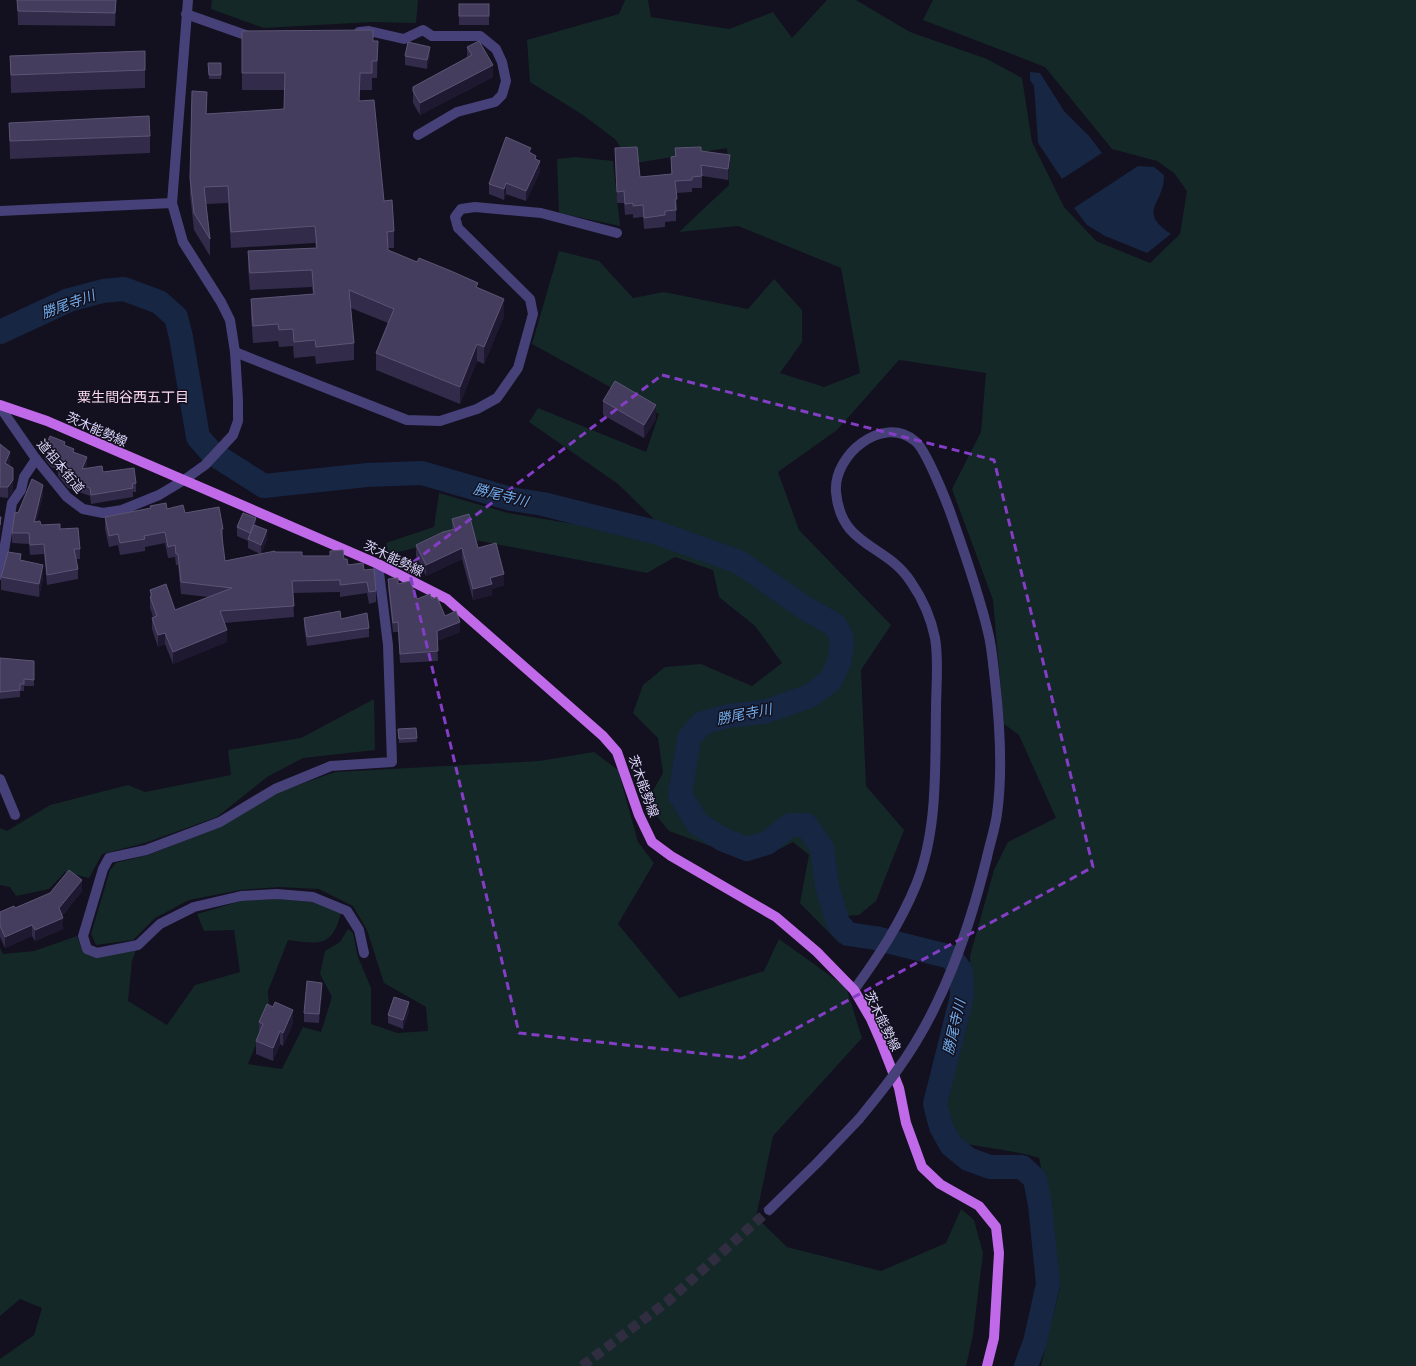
<svg xmlns="http://www.w3.org/2000/svg" width="1416" height="1366" font-family="Arial,'Noto Sans JP',sans-serif">
<rect width="100%" height="100%" fill="#13101f"/>
<!-- green -->
<g fill="#142828">
<polygon points="212,0 418,0 416,23 372,22 264,28 211,9"/>
<path d="M625 0H648L651 17 729 29 773 12 792 38 827 0H856L910 32 987 59 1022 78 1032 142 1064 207 1096 241 1150 263 1180 234 1187 191 1174 173 1157 161 1112 149 1045 67 923 20 933 0H1416V1366H1041L1060 1287 1052 1221 1039 1158C1013 1150 985 1148 957 1142L948 1123 942 1097 971 996 970 956 994 870 1008 842 1056 818 1019 735 1004 724 993 600 952 489 981 432 986 373 899 360 837 430 778 472 799 530 891 625 861 670 866 786 904 830 876 901 859 915 842 916 833 885 829 846 810 821 790 820 764 836 747 843 723 834 701 821 688 793 695 742 706 728 765 717 813 702 835 685 844 663 847 647 846 637 840 622 747 557 655 520 618 484 529 422 538 408 646 452 659 414 532 344 559 251 599 261 633 298 664 292 748 309 774 279 802 310V342L780 373 824 387 860 373 841 268 738 226 679 232 729 185 727 148 630 164 616 140 583 115 530 82 527 40 619 14Z"/>
<polygon points="575,157 613,161 620,226 559,213 557,159"/>
<polygon points="439,493 508,513 651,537 736,566 800,611 829,627 836,637 837,644 835,660 828,678 807,692 765,709 728,712 701,720 686,736 677,793 696,826 721,843 710,846 669,831 646,803 663,773 658,738 633,713 643,685 665,667 701,664 752,686 782,663 755,626 719,597 713,570 675,557 647,573 475,540 450,540 389,554 386,543 434,527"/>
<polygon points="374,699 375,750 303,758 267,777 217,817 145,843 102,854 89,878 65,872 49,889 16,896 10,887 0,885 0,828 7,831 50,805 128,785 145,792 231,775 228,750 301,738"/>
<path d="M594 752 618 770 638 842 654 863 618 924 679 998 764 971 779 939 846 987 862 1038 773 1136 756 1217 787 1247 881 1271 946 1243 961 1209 974 1220 983 1253 973 1335 966 1366H0V1359L34 1335 42 1308 20 1299 0 1316V948L3 954 34 951 77 936 83 952 96 958 136 950 132 961 128 1001 167 1025 195 985 240 972 234 930 204 931 197 914 241 901 277 899 312 902 341 913C332 948 319 944 288 940L268 991 269 1012 248 1064 282 1069 303 1027 321 1032 332 997 320 974 325 951 340 942 348 929 353 933 358 957 371 988V1024L397 1033 428 1031 426 1007 384 983 367 930 353 906 319 889 279 887 240 890 189 900 155 918 133 940 96 945 91 934 110 870 116 863 148 855 222 826 276 793 335 772 539 761Z"/>
<polygon points="791,829 803,831 817,850 822,885 833,923 845,937 840,944 800,903 809,855 793,842 774,852 773,844"/>
</g>
<!-- water -->
<g fill="#162643">
<polygon points="1030,72 1040,73 1064,111 1089,136 1102,153 1062,179 1038,143 1034,86 1030,80"/>
<path d="M1138 166 1154 167 1164 175C1165 204 1136 210 1171 234L1147 253 1105 236 1087 225 1074 208Z"/>
</g>
<g fill="none" stroke-linecap="round" stroke-linejoin="round">
<!-- river -->
<polyline stroke="#162643" stroke-width="24" points="0,332 69,300 103,291 124,289 159,302 176,317 181,337 198,437 212,453 264,486 367,475 422,473 511,499 543,504 655,532 739,562 805,608 835,625 841,636 842,645 839,663 830,681 810,696 764,712 728,716 702,723 689,738 680,795 698,824 722,839 747,849 767,843 790,825 806,825 822,848 827,886 838,923 848,934 875,938 951,957 961,971 962,996 935,1104 941,1127 951,1145 968,1159 990,1167 1022,1167 1035,1179 1040,1205 1048,1284 1035,1342 1026,1366"/>
<!-- minor-tunnel -->
<polyline stroke="#312d40" stroke-width="10" stroke-dasharray="10 5" stroke-linecap="butt" points="582,1366 668,1301 769,1210"/>
<!-- minor -->
<g stroke="#464178" stroke-width="10">
<polyline points="186,14 254,38"/>
<polyline points="359,32 369,31 404,39 423,30 432,36 480,36 496,49 502,62 506,81 502,95 495,102 457,112 418,135"/>
<polyline points="0,211 172,203"/>
<polyline points="235,352 407,420 440,421 477,409 497,398 518,368 533,314 530,299 458,228 455,217 461,209 475,207 541,213 617,233"/>
<polyline points="0,407 36,459 67,497 83,509 103,513 122,510 159,495 184,480 205,465 233,435 238,421 238,400 235,352 230,320 221,302 183,242 172,203 188,0"/>
<polyline points="0,575 12,503 21,490 24,477 36,459"/>
<polyline points="0,779 15,815"/>
<polyline points="364,953 359,930 347,911 313,897 277,894 241,896 194,907 160,924 138,945 97,953 87,949 83,936 103,869 109,858 146,850 220,822 275,789 331,766 392,762 388,645 378,564"/>
<path d="M854 990C878 957 900 924 916 885 938 831 935 768 936 710 936 686 939 661 935 638 931 618 922 598 911 582 886 543 841 548 836 492 833 455 883 414 915 441 926 449 948 505 953 520 966 557 979 594 988 632 992 647 993 665 995 681 1000 725 1003 771 997 814 995 829 990 843 987 857"/>
<polyline points="769,1210 817,1163 859,1119"/>
</g>
<!-- major -->
<polyline stroke="#c06aea" stroke-width="10" points="0,405 47,421 378,564 447,599 603,736 617,752 639,815 652,842 671,856 776,917 817,952 854,990 871,1019 881,1042 899,1088 906,1123 922,1167 940,1184 979,1206 996,1227 999,1253 994,1338 987,1366"/>
<!-- minor-bridge -->
<path stroke="#464178" stroke-width="10" d="M859 1119C872 1103 886 1086 898 1069 943 1007 969 931 987 857"/>
</g>
<!-- wall -->
<g fill="#332b4a">
<polygon points="17,0 116,7 115,26 18,25"/>
<rect x="459" y="4" width="30" height="21"/>
<polygon points="242,31 378,41 377,78 372,78 372,90 360,90 359,101 384,201 394,231 394,248 388,248 388,250 478,288 504,316 484,364 477,361 460,404 376,370 376,353 388,323 351,308 354,343 354,360 316,364 315,356 294,358 293,346 279,347 278,341 253,343 251,316 251,299 313,294 312,287 250,290 248,268 248,251 316,248 315,243 231,248 228,203 206,204 210,239 210,256 194,230 190,195 190,178 207,109 207,114 284,109 285,90 242,90"/>
<polygon points="467,47 493,77 420,115 413,103 413,87 467,58"/>
<polygon points="430,55 427,69 405,65 405,56"/>
<polygon points="10,56 145,70 145,88 11,93"/>
<polygon points="208,63 221,63 221,79 209,79"/>
<polygon points="9,123 150,136 150,153 10,159"/>
<polygon points="615,148 640,177 671,174 671,157 675,156 675,148 701,151 730,167 728,180 702,176 702,188 692,188 692,192 676,193 677,210 676,211 676,221 665,222 665,227 644,229 643,217 633,218 633,214 625,215 624,203 617,203 615,159"/>
<polygon points="531,153 536,160 540,172 526,201 506,194 504,200 489,194 489,184"/>
<polygon points="603,401 656,419 644,438 603,415"/>
<polygon points="0,444 10,463 9,466 13,491 8,498 0,497"/>
<polygon points="65,445 74,452 87,466 86,469 103,472 136,483 136,492 133,492 133,497 91,504 90,496 68,488 58,476 58,470 51,467 44,458 44,450"/>
<polygon points="43,495 36,522 41,525 60,529 80,549 80,559 76,559 78,569 78,579 47,585 44,554 30,555 29,544 12,543 12,533 18,513"/>
<polygon points="150,506 167,509 185,513 223,529 223,541 222,541 225,561 260,554 248,548 248,541 237,536 237,527 256,525 267,539 261,554 275,552 302,556 330,556 330,551 344,559 348,565 364,570 376,591 376,602 369,604 367,593 340,597 340,592 293,593 294,617 224,623 227,642 173,664 165,644 158,647 152,629 152,618 153,617 150,608 150,590 175,610 209,597 181,594 178,565 176,565 175,557 168,558 165,543 145,547 145,551 120,555 118,545 109,547 105,529 105,517 150,508"/>
<polygon points="452,519 478,548 504,585 492,589 492,595 473,600 462,559 426,576 416,556 416,545 452,530"/>
<polygon points="21,561 43,578 39,597 1,590 1,577"/>
<polygon points="388,579 398,584 417,599 432,599 445,616 460,632 437,641 438,661 400,663 398,632 393,632 388,588"/>
<polygon points="304,618 341,619 369,628 369,637 307,646 304,626"/>
<polygon points="0,658 34,661 34,686 24,686 24,691 20,691 20,697 0,699"/>
<polygon points="416,728 417,742 399,743 398,729"/>
<polygon points="82,891 62,916 63,929 35,941 32,936 5,948 0,937 0,912"/>
<polygon points="322,992 319,1023 304,1022 304,1013"/>
<polygon points="409,1011 403,1029 388,1023 388,1015"/>
<polygon points="259,1022 293,1023 283,1046 280,1044 273,1061 256,1054 256,1041 259,1034"/>
</g>
<!-- shaded-wall -->
<g fill="#1e1831">
<polygon points="116,0 116,7 115,26 115,13"/>
<polygon points="430,47 430,55 427,69 427,60"/>
<polygon points="493,65 493,77 420,115 420,103"/>
<polygon points="360,73 360,90 359,118 359,101"/>
<polygon points="207,92 207,109 206,131 206,114"/>
<polygon points="730,155 730,167 728,180 728,169"/>
<polygon points="540,161 540,172 526,201 526,191"/>
<polygon points="506,183 506,194 504,200 504,189"/>
<polygon points="504,299 504,316 484,364 484,347"/>
<polygon points="477,344 477,361 460,404 460,387"/>
<polygon points="656,405 656,419 644,438 644,425"/>
<polygon points="10,452 10,463 5,474 5,463"/>
<polygon points="87,457 87,466 82,478 82,469"/>
<polygon points="13,479 13,491 8,498 8,487"/>
<polygon points="43,485 43,495 34,532 34,522"/>
<polygon points="1,517 1,528 0,535 0,525"/>
<polygon points="256,518 256,527 250,541 250,533"/>
<polygon points="267,530 267,539 261,554 261,545"/>
<polygon points="462,548 462,559 426,576 426,565"/>
<polygon points="43,565 43,578 39,597 39,584"/>
<polygon points="504,574 504,585 492,589 492,595 473,600 473,589 490,578"/>
<polygon points="460,622 460,632 437,641 437,631"/>
<polygon points="227,630 227,642 173,664 173,652"/>
<polygon points="165,633 165,644 158,647 158,635"/>
<polygon points="82,880 82,891 59,919 59,908"/>
<polygon points="63,918 63,929 35,941 35,930"/>
<polygon points="32,925 32,936 5,948 5,937"/>
<polygon points="322,983 322,992 319,1023 319,1014"/>
<polygon points="409,1002 409,1011 403,1029 403,1020"/>
<polygon points="293,1010 293,1023 283,1046 283,1033"/>
<polygon points="280,1031 280,1044 273,1061 273,1048"/>
</g>
<!-- building -->
<g fill="#453d5d" stroke="#5c5575">
<polygon points="17,0 116,0 115,13 18,11"/>
<rect x="459" y="4" width="30" height="12"/>
<polygon points="373,30 373,41 378,41 377,61 372,61 372,73 360,73 359,101 374,100 384,201 392,200 394,231 387,232 388,250 417,262 419,258 451,271 478,283 476,287 504,299 484,347 477,344 460,387 376,353 394,309 349,290 354,343 316,347 315,340 294,342 293,329 279,330 278,324 253,326 251,299 314,294 312,270 250,273 248,251 317,248 315,226 231,232 228,186 204,187 210,239 194,213 190,178 192,91 207,92 206,114 284,109 285,73 242,73 242,31"/>
<polygon points="479,41 493,65 420,103 413,91 413,87 472,55 467,47"/>
<polygon points="408,42 430,47 427,60 405,56"/>
<polygon points="145,51 145,70 11,75 10,56"/>
<polygon points="208,63 221,63 221,75 209,75"/>
<polygon points="149,116 150,136 10,141 9,123"/>
<polygon points="506,137 531,148 529,152 536,156 535,159 540,161 526,191 506,183 504,189 489,184"/>
<polygon points="637,147 640,177 672,174 671,157 676,156 675,148 701,147 701,151 730,155 728,169 701,165 702,176 692,177 692,180 675,181 677,199 675,199 676,210 665,211 665,215 644,218 643,205 633,206 633,203 625,204 624,191 617,192 615,148"/>
<polygon points="615,381 656,405 644,425 603,401"/>
<polygon points="50,436 65,442 64,445 74,449 73,452 87,457 82,469 102,466 103,472 134,468 136,483 132,484 133,488 91,495 90,488 68,479 58,467 60,462 51,458 44,450"/>
<polygon points="0,444 10,452 5,463 13,468 13,480 8,487 0,487"/>
<polygon points="32,479 43,485 34,522 40,521 41,525 60,524 60,529 78,528 80,549 74,549 78,569 47,575 44,544 30,545 29,533 12,533 15,512 18,513"/>
<polygon points="166,503 167,509 183,505 185,513 219,507 223,529 221,529 225,561 275,551 275,552 302,552 302,556 330,556 330,551 343,550 344,559 347,559 348,565 363,563 364,570 374,569 376,591 369,592 367,582 340,585 340,580 292,581 294,606 220,611 227,630 173,652 165,633 158,635 152,618 157,616 150,597 152,596 150,590 166,584 175,610 232,588 181,582 178,554 176,554 175,545 168,547 165,532 144,536 145,539 120,543 118,534 109,536 105,517 151,508 150,506"/>
<polygon points="243,513 256,518 250,533 237,527"/>
<polygon points="469,514 478,548 496,543 504,574 490,578 492,584 473,589 462,548 426,565 416,545 443,532 455,529 452,519"/>
<polygon points="0,517 1,517 0,525"/>
<polygon points="254,525 267,530 261,545 248,539"/>
<polygon points="8,552 21,554 20,560 43,565 39,584 1,577"/>
<polygon points="398,578 398,584 410,581 417,599 430,594 432,599 437,597 445,616 456,611 460,622 437,631 438,651 400,654 398,622 393,623 388,579"/>
<polygon points="340,611 341,619 367,613 369,628 307,637 304,618"/>
<polygon points="0,658 34,661 34,680 24,679 24,684 20,684 20,690 0,692"/>
<polygon points="416,728 417,738 399,739 398,729"/>
<polygon points="69,870 82,880 59,908 63,918 35,930 32,925 5,937 0,926 0,912 14,906 15,908 50,893"/>
<polygon points="307,981 322,983 319,1014 304,1013"/>
<polygon points="394,997 409,1002 403,1020 388,1015"/>
<polygon points="275,1002 293,1010 283,1033 280,1031 273,1048 256,1041 263,1024 259,1022 267,1004 273,1007"/>
</g>
<!-- marked area -->
<path fill="none" stroke="#843dc5" stroke-width="3" stroke-dasharray="8 5" stroke-linejoin="round" d="M662 375 994 460 1093 867 742 1058 519 1033 408 566Z"/>
<g text-anchor="middle" stroke-width="3" stroke-linejoin="round" paint-order="stroke">
<!-- street labels -->
<g font-size="13" fill="#dad4f9" stroke="#13101f">
<text transform="translate(97 429) rotate(24)" y="5">茨木能勢線</text>
<text transform="translate(61 466) rotate(50)" y="5">道祖本街道</text>
<text transform="translate(394 558) rotate(26)" y="5">茨木能勢線</text>
<text transform="translate(644 786) rotate(70)" y="5">茨木能勢線</text>
<text transform="translate(883 1021) rotate(64)" y="5">茨木能勢線</text>
</g>
<!-- water labels -->
<g font-size="14" font-style="italic" fill="#70aceb" stroke="#13101f">
<text transform="translate(68 304) rotate(-20)" y="5">勝尾寺川</text>
<text transform="translate(501 495) rotate(14)" y="5">勝尾寺川</text>
<text transform="translate(744 714) rotate(-11)" y="5">勝尾寺川</text>
<text transform="translate(954 1027) rotate(-77)" y="5">勝尾寺川</text>
</g>
<!-- neighbourhood labels -->
<g font-size="14" fill="#f9d6eb" stroke="#13101f">
<text x="133" y="402">粟生間谷西五丁目</text>
</g>
</g>
</svg>
